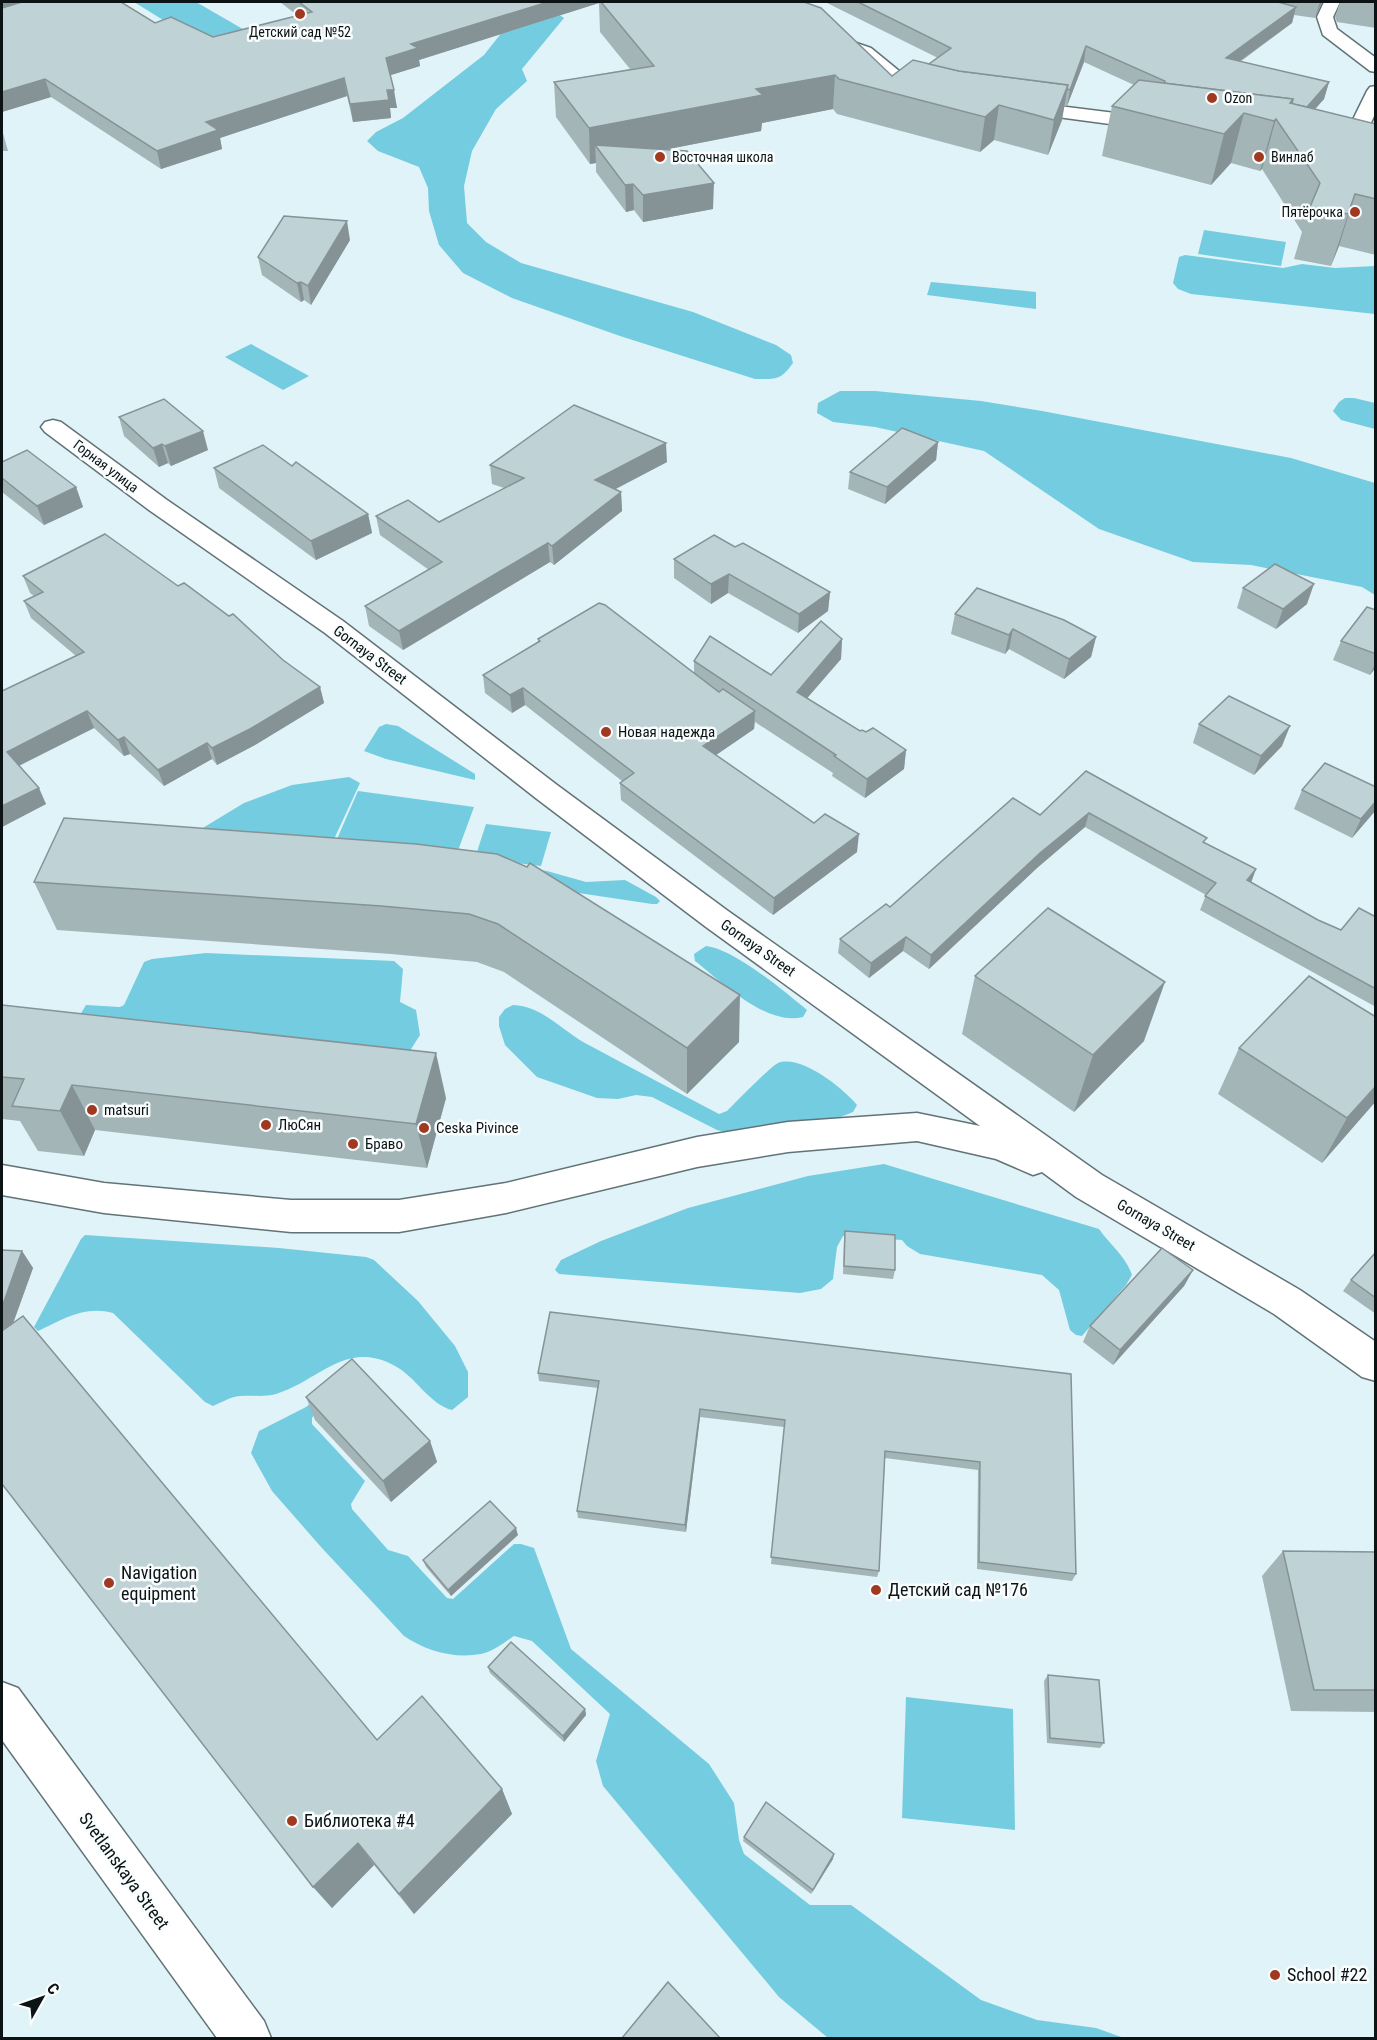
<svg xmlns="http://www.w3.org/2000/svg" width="1377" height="2040" font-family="'Roboto Condensed',sans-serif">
<rect width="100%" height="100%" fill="#e0f3f8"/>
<!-- green -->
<g fill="#74cce0">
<polygon points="134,2 196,2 248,32 210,49"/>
<path d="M549 8 564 18 522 69 527 81 496 109 472 151 464 186 467 223 486 242 521 263 693 312 776 345 791 355 793 363C780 381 776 379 755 379L620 336 512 298 463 273 439 245 429 211 428 188 419 167 378 151 367 141 376 132 403 118 484 55 503 31Z"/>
<polygon points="1204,230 1286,242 1281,266 1198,254"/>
<polygon points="1185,255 1283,268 1302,264 1335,268 1375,266 1375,314 1191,294 1178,289 1173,283 1179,257"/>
<polygon points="931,282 1036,292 1036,309 927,295"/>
<polygon points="251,344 309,376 283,390 225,357"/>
<polygon points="840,391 875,391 981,401 1042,411 1291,458 1375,483 1375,595 1362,587 1251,565 1193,562 1099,529 984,451 875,427 833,422 817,413 818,403"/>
<polygon points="1345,398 1354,398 1375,403 1375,429 1341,420 1333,411 1339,402"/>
<polygon points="386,724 398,726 475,774 475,780 386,759 364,751 379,727"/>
<polygon points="349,777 360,783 335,837 336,840 547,871 586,882 625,880 656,897 660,901 657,904 652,904 512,883 173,846 244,803 292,785"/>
<polygon points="358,791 474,807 456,856 337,839"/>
<polygon points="486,824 551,832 541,866 475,858"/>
<path d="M706 946C734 949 784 991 807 1010L803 1017C766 1026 723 983 695 961L694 954Z"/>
<polygon points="206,953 394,961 403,969 400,1002 416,1010 420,1035 406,1057 74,1025 86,1005 120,1007 124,1005 144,962 152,959"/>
<path d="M513 1005C542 1006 560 1029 585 1043 629 1067 674 1090 719 1114L727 1111C736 1102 770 1067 778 1063 801 1054 844 1089 857 1105L853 1112 838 1118 738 1135 717 1130 652 1097 636 1095 618 1099 597 1098 537 1077 505 1045 499 1026V1017L505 1009Z"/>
<path d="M884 1164 1099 1229C1110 1245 1125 1255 1132 1275L1126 1285 1082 1336 1076 1335 1070 1330 1059 1290 1042 1275 920 1254 907 1246 902 1240 843 1236 837 1247 833 1279 821 1289 800 1293 559 1274 555 1270 561 1260 601 1241 688 1208 808 1176Z"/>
<path d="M85 1235 279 1248 366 1257 374 1260 418 1301 455 1346 468 1372V1397L452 1410C429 1404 416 1377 395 1366 346 1339 319 1381 276 1394 262 1398 248 1394 234 1397 227 1399 220 1403 213 1406L205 1402 113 1313C85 1305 63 1319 38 1331L34 1327 81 1239Z"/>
<path d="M340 1378 312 1418V1424L365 1481 351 1504 352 1509 388 1550 408 1556 447 1598 453 1599 514 1544H521L534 1548 571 1649 709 1764 734 1803 739 1840 744 1854 810 1905H851L981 2000 1037 2020 1096 2028 1124 2038H828L779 1997 603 1786 596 1761 610 1714 532 1641 514 1636C505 1642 492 1652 481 1654 454 1659 426 1651 404 1636L321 1547 272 1491 251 1453 259 1431 306 1407Z"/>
<polygon points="906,1697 1013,1709 1015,1830 902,1818"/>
</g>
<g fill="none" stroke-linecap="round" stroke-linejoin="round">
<!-- minor casing -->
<g stroke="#627377" stroke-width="3">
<polygon id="minor" points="53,420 61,422 167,500 343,621 557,785 728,911 1102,1175 1300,1290 1376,1342 1376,1381 1362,1377 1274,1314 1076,1197 1042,1172 1033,1175 996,1159 917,1141 788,1152 697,1167 506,1213 399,1232 291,1232 104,1213 2,1195 2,1165 104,1183 291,1200 399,1200 506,1183 697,1137 788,1122 917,1113 980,1126 706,927 537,799 325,633 149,510 45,432 41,427 45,422"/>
</g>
<!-- major casing -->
<g stroke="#627377" stroke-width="3">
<g id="major">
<polygon points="1324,2 1340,2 1333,17 1337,29 1376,58 1376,72 1370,71 1323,35 1317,17"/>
<path d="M842 38 871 48 909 79 938 90 941 94 938 98C908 105 881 68 858 55 850 51 839 51 833 43L836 39Z"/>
<polygon points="1376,86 1376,112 1358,150 1355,154 1348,156 1330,153 1327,149 1330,145 1341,144 1367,91 1370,87"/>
<polygon points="1019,101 1155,118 1162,120 1164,124 1162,128 1155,130 1012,111 1010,107 1012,103"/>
<polygon points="2,1682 18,1688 264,2021 271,2038 217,2038 2,1740"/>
</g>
</g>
<!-- minor -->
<use href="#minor" fill="#fff" fill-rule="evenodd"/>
<!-- major -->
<use href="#major" fill="#fff" fill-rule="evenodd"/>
</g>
<!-- wall -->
<g fill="#a4b5b8">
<polygon points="2,2 155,23 213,37 298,16 280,2 804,2 892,76 929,64 938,58 825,2 1322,2 1315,18 1294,15 1292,23 1240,62 1329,82 1324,99 1315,109 1376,124 1376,255 1339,246 1331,266 1294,259 1302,232 1262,169 1260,171 1231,163 1211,185 1102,156 1112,106 1134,85 1084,62 1067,106 1064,106 1062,120 1048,155 994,140 980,152 837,114 833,109 762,123 761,131 663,150 713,209 643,222 634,210 626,212 596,172 596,163 590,164 556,117 554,82 630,69 600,32 599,3 419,60 420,66 390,75 397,108 390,108 391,118 353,122 347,96 220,138 222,149 161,169 51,97 2,112"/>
<polygon points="1340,2 1376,2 1376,28 1337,22 1335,17"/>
<polygon points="2,132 3,133 8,151 2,151"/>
<polygon points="350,240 311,305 304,300 301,302 262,275 258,257"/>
<polygon points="119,417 208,450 171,466 168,463 159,467 124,436"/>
<polygon points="938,442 936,460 885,504 848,489 850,472"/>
<polygon points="2,462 76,487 83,507 44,525 2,492"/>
<polygon points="667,462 616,489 621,492 622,511 554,565 550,562 403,650 369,626 365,606 429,570 380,535 376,516 439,522 504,488 492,484 490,465"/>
<polygon points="292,466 368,514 372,533 316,560 219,488 214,468"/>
<polygon points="735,547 830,592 828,611 798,633 728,593 711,604 674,578 674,559"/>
<polygon points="23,576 178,586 320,687 324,703 255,745 217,765 212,759 164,786 130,754 124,756 94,728 19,766 46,804 2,827 2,691 76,656 31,618 24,601 34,596 30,593"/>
<polygon points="1243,588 1307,604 1276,629 1237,608"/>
<polygon points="1376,610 1376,667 1370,675 1333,660 1341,641"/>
<polygon points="955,614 1096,637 1091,657 1064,679 1009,649 1005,654 951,634"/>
<polygon points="538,639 694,672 694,661 771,675 842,639 841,659 807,698 860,731 866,732 906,750 904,769 865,798 832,776 833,773 755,722 754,729 716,755 857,852 773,915 621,800 620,783 622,781 525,705 512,713 485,693 483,675 538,642"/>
<polygon points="1199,724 1282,746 1254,775 1193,743"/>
<polygon points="1086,771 1205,843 1251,883 1318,920 1341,930 1376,917 1376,1007 1200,910 1206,895 1085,827 1037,868 929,969 903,951 869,978 838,953 840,939 890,907 1040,815"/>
<polygon points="1302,790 1375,811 1352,838 1294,809"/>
<polygon points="416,844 739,1042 687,1094 504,972 477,962 391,954 57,930 34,882"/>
<polygon points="975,976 1144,1041 1074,1112 962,1034"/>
<polygon points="2,1005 446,1098 427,1168 95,1130 84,1156 38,1151 20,1121 2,1119"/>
<polygon points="1376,1017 1376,1101 1322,1163 1218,1094 1239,1048"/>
<polygon points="845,1231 895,1270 893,1279 843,1274 844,1239"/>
<polygon points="2,1250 22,1251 33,1268 13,1323 377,1740 502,1789 512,1814 414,1914 374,1865 332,1908 2,1484"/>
<polygon points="1376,1252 1376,1314 1343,1291 1351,1280"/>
<polygon points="1193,1270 1184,1286 1113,1365 1083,1342 1090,1326"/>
<polygon points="538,1373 1071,1374 1076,1574 1072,1581 977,1569 978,1470 885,1458 879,1571 877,1577 771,1564 784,1427 700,1417 686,1532 578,1518 577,1511 598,1388 539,1381"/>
<polygon points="306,1397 430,1441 437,1462 391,1502 315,1420"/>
<polygon points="518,1535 451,1596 426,1567 423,1560"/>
<polygon points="1283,1551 1376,1552 1376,1712 1291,1711 1262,1576"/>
<polygon points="488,1667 585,1709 586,1715 564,1742 490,1673"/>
<polygon points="1048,1675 1104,1743 1100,1748 1047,1743 1044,1681"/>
<polygon points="744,1837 833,1859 811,1894 743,1841"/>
</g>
<!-- shaded-wall -->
<g fill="#869396">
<polygon points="2,2 36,2 2,13"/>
<polygon points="548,2 599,2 599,3 419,60 420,66 388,76 386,58 411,44"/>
<polygon points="1320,2 1322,2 1315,18"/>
<polygon points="1296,7 1292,23 1222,74 1226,58"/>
<polygon points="1086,46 1084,62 1067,106 1070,90"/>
<polygon points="835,75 833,109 762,123 761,131 607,161 595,145 596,163 590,164 589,128 756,89"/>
<polygon points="344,78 347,96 220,138 222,149 161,169 157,151 206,122"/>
<polygon points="45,79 51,97 2,112 2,92"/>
<polygon points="1329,82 1324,99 1293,134 1297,118"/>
<polygon points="1068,85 1062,120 1048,155 1054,120"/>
<polygon points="387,90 394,90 397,108 390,108 391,118 353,122 350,104"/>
<polygon points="999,105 994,140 980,152 985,117"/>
<polygon points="1244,113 1231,163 1211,185 1224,134"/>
<polygon points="1276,119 1262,169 1260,171 1274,121"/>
<polygon points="714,183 713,209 643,222 643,195"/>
<polygon points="633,184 634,210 626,212 625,185"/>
<polygon points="1355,194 1339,246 1331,266 1348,214"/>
<polygon points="347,221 350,240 311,305 308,286"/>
<polygon points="301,282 304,300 301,302 297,283"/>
<polygon points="203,431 208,450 171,466 165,446"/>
<polygon points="938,442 936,460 885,504 887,487"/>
<polygon points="666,443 667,462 596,499 595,480"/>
<polygon points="162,444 168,463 159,467 153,448"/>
<polygon points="76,487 83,507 44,525 37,506"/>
<polygon points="621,492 622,511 554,565 552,546"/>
<polygon points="368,514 372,533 316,560 311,541"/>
<polygon points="548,543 550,562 403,650 399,631"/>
<polygon points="729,574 728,593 711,604 711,584"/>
<polygon points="1314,584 1307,604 1276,629 1283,609"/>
<polygon points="830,592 828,611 798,633 799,614"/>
<polygon points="1013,629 1009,649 1005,654 1009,635"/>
<polygon points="1096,637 1091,657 1064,679 1069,659"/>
<polygon points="842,639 841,659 796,711 797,692"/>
<polygon points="1376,661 1376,667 1370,675"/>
<polygon points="320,687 324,703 255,745 217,765 212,748"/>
<polygon points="523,688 525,705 512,713 510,695"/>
<polygon points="87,711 94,728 14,768 7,752"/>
<polygon points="755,711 754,729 703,764 703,746"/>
<polygon points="1290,726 1282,746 1254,775 1261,756"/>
<polygon points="124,737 130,754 124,756 118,740"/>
<polygon points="207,743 212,759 164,786 158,770"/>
<polygon points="906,750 904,769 865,798 867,779"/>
<polygon points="39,788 46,804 2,827 2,806"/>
<polygon points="1376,801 1375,811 1352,838 1361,819"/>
<polygon points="1089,813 1085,827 1037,868 929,969 931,955 1040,853"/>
<polygon points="859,834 857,852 773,915 774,898"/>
<polygon points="1256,869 1251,883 1247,880"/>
<polygon points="906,937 903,951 869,978 871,963"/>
<polygon points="1165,982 1144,1041 1074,1112 1093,1055"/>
<polygon points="740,995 739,1042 687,1094 687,1048"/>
<polygon points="436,1053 446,1098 427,1168 416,1124"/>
<polygon points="72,1085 95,1130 84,1156 60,1111"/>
<polygon points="1376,1086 1376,1101 1322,1163 1347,1118"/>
<polygon points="22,1251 33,1268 2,1354 2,1307"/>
<polygon points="1193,1270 1184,1286 1113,1365 1120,1350"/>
<polygon points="700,1409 700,1417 686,1532 685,1525"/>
<polygon points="430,1441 437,1462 391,1502 383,1481"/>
<polygon points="516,1528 518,1535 451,1596 448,1590"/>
<polygon points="585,1709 586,1715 564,1742 563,1736"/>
<polygon points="502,1789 512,1814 414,1914 399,1894"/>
<polygon points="358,1843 374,1865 332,1908 313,1887"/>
<polygon points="834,1854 833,1859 811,1894 813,1890"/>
</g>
<!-- building -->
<g fill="#bfd2d6" stroke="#869396" stroke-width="1.5">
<polygon points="22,2 121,2 155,23 171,17 213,37 312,12 299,2 548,2 411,44 418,48 386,58 394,90 387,90 389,100 350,104 344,78 206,122 218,130 157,151 45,79 2,92 2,8"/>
<polygon points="601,2 804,2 821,8 892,76 913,60 959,71 1068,85 1054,120 999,105 985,117 839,79 835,75 756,89 763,95 589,128 554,82 654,66"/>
<polygon points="858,2 1278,2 1296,7 1226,58 1329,82 1307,107 1292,104 1293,99 1164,83 1165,81 1086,46 1070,90 1067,89 1068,85 959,71 929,64 951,48"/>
<polygon points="1139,80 1293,99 1290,103 1376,124 1376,199 1355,194 1348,214 1310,207 1320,183 1276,119 1274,121 1244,113 1224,134 1112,106"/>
<polygon points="595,145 687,151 714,183 643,195 633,184 625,185"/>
<polygon points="284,216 347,221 308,286 301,282 297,283 258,257"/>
<polygon points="164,399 203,431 165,446 162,444 153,448 119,417"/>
<polygon points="574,405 666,443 595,480 621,492 552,546 548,543 399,631 365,606 442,562 376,516 408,500 439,522 524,478 490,465"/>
<polygon points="902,428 938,442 887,487 850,472"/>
<polygon points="263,445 292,466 296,462 368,514 311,541 214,468"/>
<polygon points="27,450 76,487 37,506 2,478 2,462"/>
<polygon points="105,534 178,586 184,583 229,616 233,614 283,660 320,687 250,729 212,748 207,743 158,770 124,737 118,740 87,711 7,752 39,788 2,806 2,691 84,652 24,601 43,592 23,576"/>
<polygon points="714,535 735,547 743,543 830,592 799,614 729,574 711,584 674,559"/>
<polygon points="1275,564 1314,584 1283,609 1243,588"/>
<polygon points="977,588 1064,620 1096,637 1069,659 1013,629 1009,635 955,614"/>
<polygon points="599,603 605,605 719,692 723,689 755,711 703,746 814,823 825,814 859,834 774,898 620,783 634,773 523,688 510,695 483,675 540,641 538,639"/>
<polygon points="1367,607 1376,610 1376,654 1341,641"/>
<polygon points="821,621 842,639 797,692 860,731 862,730 866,732 873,728 906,750 867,779 834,756 836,755 694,661 710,636 771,675"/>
<polygon points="1229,696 1290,726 1261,756 1199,724"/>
<polygon points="1325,763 1376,787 1376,801 1361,819 1302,790"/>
<polygon points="1086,771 1207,838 1203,842 1256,869 1247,880 1318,920 1341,930 1359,908 1376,917 1376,989 1205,896 1216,883 1089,813 1040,853 931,955 906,937 871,963 840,939 886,904 890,907 1013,798 1040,815"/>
<polygon points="64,818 416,844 497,854 527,867 530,863 740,995 687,1048 498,924 469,914 381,906 34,882"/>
<polygon points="1048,908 1165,982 1093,1055 975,976"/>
<polygon points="1309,976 1376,1017 1376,1086 1347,1118 1239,1048"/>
<polygon points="2,1005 436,1053 416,1124 72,1085 60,1111 12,1106 24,1079 2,1077"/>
<polygon points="845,1231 895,1235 895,1270 844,1266"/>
<polygon points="1162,1248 1193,1270 1120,1350 1090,1326"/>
<polygon points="2,1250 22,1251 2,1307"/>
<polygon points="1376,1252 1376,1298 1351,1280"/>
<polygon points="550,1312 1071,1374 1076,1574 979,1562 980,1462 885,1451 879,1571 771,1557 785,1420 700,1409 685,1525 577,1511 599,1381 538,1373"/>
<polygon points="23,1316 377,1740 422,1696 502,1789 399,1894 358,1843 313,1887 2,1484 2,1331"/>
<polygon points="352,1359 430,1441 383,1481 306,1397"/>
<polygon points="490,1501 516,1528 448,1590 423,1560"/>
<polygon points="1283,1551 1376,1552 1376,1690 1314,1690"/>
<polygon points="511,1642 585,1709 563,1736 488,1667"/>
<polygon points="1048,1675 1099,1680 1104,1743 1050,1738"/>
<polygon points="766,1802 834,1854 813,1890 744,1837"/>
<polygon points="668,1982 720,2038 622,2038"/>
</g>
<!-- markers -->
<g fill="#a13921" stroke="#f9fdfe" stroke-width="2">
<circle cx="300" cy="14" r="6"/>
<circle cx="1212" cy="98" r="6"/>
<circle cx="660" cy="157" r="6"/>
<circle cx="1259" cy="157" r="6"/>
<circle cx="1355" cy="212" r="6"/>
<circle cx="606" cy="732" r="6"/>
<circle cx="92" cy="1110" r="6"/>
<circle cx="266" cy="1125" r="6"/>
<circle cx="424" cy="1128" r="6"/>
<circle cx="353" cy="1144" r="6"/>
<circle cx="109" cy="1583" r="6"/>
<circle cx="876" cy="1590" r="6"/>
<circle cx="292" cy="1821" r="6"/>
<circle cx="1275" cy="1975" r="6"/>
</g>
<g text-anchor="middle" stroke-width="5" stroke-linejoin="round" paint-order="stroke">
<!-- far-poi labels -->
<g font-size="14" fill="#0c1314" stroke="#f9fdfe" text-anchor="start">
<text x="300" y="37" text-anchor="middle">Детский сад №52</text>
<text x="1224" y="103">Ozon</text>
<text x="672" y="162">Восточная школа</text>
<text x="1271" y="162">Винлаб</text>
<text x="1343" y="217" text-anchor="end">Пятёрочка</text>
</g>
<!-- far-street labels -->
<g font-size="14" fill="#0c1314" stroke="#f9fdfe">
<text transform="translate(106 466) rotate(37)" y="5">Горная улица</text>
</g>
<!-- street labels -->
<g font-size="15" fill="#0c1314" stroke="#f9fdfe">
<text transform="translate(370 655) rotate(37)" y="5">Gornaya Street</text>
<text transform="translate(758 948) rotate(35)" y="5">Gornaya Street</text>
<text transform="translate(1156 1225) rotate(30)" y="5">Gornaya Street</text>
</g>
<!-- poi labels -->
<g font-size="15" fill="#0c1314" stroke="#f9fdfe" text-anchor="start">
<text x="618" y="737">Новая надежда</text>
<text x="104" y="1115">matsuri</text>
<text x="278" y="1130">ЛюСян</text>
<text x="436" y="1133">Ceska Pivince</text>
<text x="365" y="1149">Браво</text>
</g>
<!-- near-poi labels -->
<g font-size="18" fill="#0c1314" stroke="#f9fdfe" text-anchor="start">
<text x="121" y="1579">Navigation<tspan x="121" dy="21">equipment</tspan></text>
<text x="888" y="1596">Детский сад №176</text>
<text x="304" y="1827">Библиотека #4</text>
<text x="1287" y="1981">School #22</text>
</g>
<!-- near-street labels -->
<g font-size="18" fill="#0c1314" stroke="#f9fdfe">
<text transform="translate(124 1871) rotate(54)" y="6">Svetlanskaya Street</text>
</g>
</g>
<!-- border -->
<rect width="1377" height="2040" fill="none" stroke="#0c1314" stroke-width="6"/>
<!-- north arrow -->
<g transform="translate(42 1998) rotate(50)" stroke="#f9fdfe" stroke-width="4.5" paint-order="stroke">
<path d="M0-4.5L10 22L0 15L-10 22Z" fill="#0c1314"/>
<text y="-9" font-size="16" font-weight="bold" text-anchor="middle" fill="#0c1314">С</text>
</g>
</svg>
